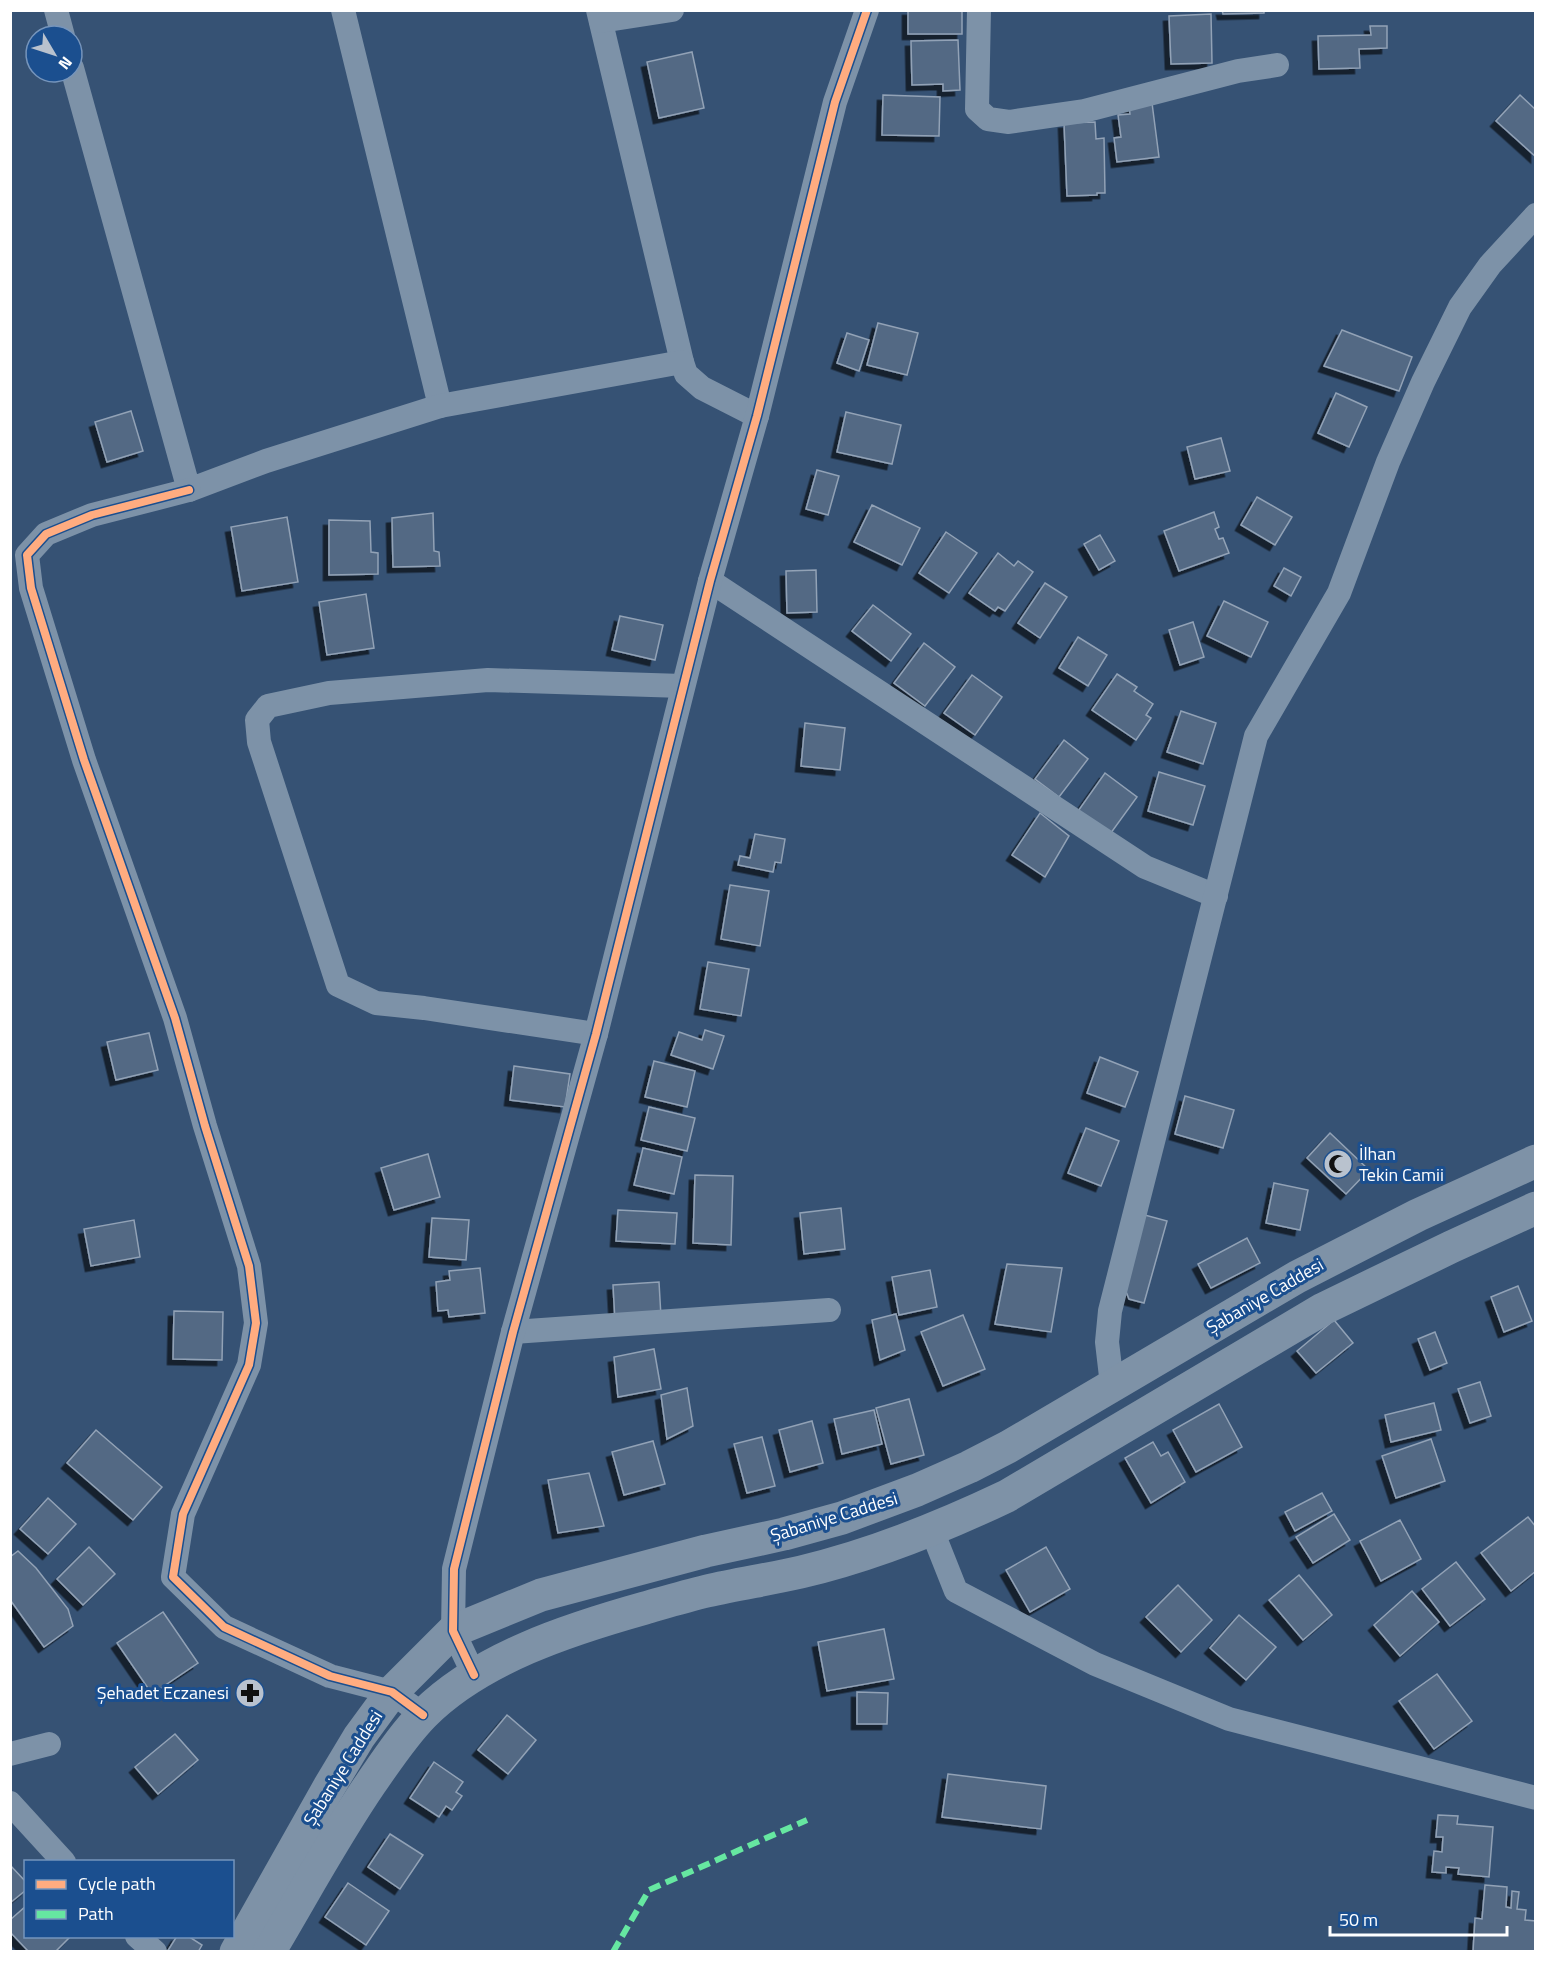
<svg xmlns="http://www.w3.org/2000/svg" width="1546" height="1962" font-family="'Titillium Web',sans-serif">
<defs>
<filter id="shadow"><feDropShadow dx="-5.5" dy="5.5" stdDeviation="0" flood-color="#0009"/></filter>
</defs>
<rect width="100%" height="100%" fill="#365274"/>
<!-- building -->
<g fill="#526984" stroke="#92a2b6" stroke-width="1.5" filter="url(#shadow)">
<rect x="908" y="10" width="54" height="24"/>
<polygon points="1222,10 1264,10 1264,13 1223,14"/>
<polygon points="1211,14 1212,63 1171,64 1169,16"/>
<polygon points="1370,26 1387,26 1387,48 1359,49 1360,68 1319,69 1318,36 1371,35"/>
<polygon points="958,40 960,90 943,91 943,84 912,85 911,41"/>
<polygon points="692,52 704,108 659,118 647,62"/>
<polygon points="883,95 940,97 939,136 882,135"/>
<polygon points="1520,95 1536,110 1536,157 1496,121"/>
<polygon points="1152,103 1159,157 1117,162 1114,138 1121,137 1118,115 1130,114 1129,106"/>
<polygon points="1095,122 1096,139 1104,138 1105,193 1097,193 1097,195 1067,196 1064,123"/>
<polygon points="878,323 918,333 907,375 867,365"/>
<polygon points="1342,330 1412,357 1399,391 1324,366"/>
<polygon points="847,333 869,340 859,371 837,363"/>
<polygon points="1336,393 1367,407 1349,447 1318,433"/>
<polygon points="131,411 143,451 107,462 95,422"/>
<polygon points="846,412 901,425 892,464 837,452"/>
<polygon points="1221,438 1230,471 1195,479 1187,447"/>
<polygon points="817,470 839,476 828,515 806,509"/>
<polygon points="1257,497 1292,517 1275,545 1241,525"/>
<polygon points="872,505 920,528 902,565 854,542"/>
<polygon points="1214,512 1219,527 1215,529 1219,539 1223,538 1229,553 1179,571 1164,531"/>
<polygon points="433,513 434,551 439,552 440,566 393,567 392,518"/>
<polygon points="287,517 298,582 242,591 231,527"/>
<polygon points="329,520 370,521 371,552 378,553 378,574 329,575"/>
<polygon points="946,532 977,553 949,593 919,573"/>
<polygon points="1100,535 1115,561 1099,570 1084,544"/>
<polygon points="998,553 1014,566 1018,561 1033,572 1005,611 998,607 995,611 969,593"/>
<polygon points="1284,568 1301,577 1291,596 1274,586"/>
<polygon points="816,570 817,612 787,613 786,571"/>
<polygon points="1045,583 1067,597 1040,638 1018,623"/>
<polygon points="366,594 374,648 327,655 319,602"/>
<polygon points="1224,601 1268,622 1251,657 1207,636"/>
<polygon points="873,605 911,634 891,661 852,631"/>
<polygon points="620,616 663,625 655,660 612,650"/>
<polygon points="1193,622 1204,657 1180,665 1169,630"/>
<polygon points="1078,637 1107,655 1088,686 1059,668"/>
<polygon points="924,643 955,667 925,706 894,683"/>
<polygon points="1117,674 1137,687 1134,691 1153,704 1146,715 1151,718 1136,740 1092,710"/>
<polygon points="972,675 1002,697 975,735 944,713"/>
<polygon points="1181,711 1216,723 1203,764 1167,752"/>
<polygon points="805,723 845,728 840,770 801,766"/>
<polygon points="1064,740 1088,759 1059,797 1035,779"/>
<polygon points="1159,772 1205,786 1193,825 1148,811"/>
<polygon points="1105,773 1137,797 1108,837 1076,814"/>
<polygon points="1040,813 1069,836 1045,877 1012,855"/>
<polygon points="755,834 785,839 781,863 775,862 773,872 738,865 740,856 750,858"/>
<polygon points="730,885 769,891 760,946 721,939"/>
<polygon points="708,962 749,969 741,1016 700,1009"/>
<polygon points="705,1030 724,1036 713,1069 671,1055 679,1032 702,1040"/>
<polygon points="149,1033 158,1070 116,1080 107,1042"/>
<polygon points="1100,1057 1138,1072 1125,1107 1087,1093"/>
<polygon points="654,1061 695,1071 687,1107 645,1097"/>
<polygon points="514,1066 570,1074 565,1107 510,1100"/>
<polygon points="1185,1096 1234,1110 1223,1148 1175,1134"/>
<polygon points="649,1107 695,1118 687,1151 641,1140"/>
<polygon points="1086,1128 1119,1141 1101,1186 1068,1173"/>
<polygon points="1330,1133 1369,1170 1346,1194 1307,1158"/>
<polygon points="643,1148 682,1157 674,1194 634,1185"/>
<polygon points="428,1154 440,1197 394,1210 381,1168"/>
<polygon points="695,1175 733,1176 731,1245 693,1243"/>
<polygon points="1274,1183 1308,1190 1300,1230 1266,1223"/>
<polygon points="841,1208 845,1249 804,1254 800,1213"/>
<polygon points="618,1210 677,1213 675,1244 616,1241"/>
<polygon points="1141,1214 1167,1221 1144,1303 1129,1299 1123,1284"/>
<polygon points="432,1218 469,1220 466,1260 429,1257"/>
<polygon points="134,1220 140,1257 91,1266 84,1229"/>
<polygon points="1247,1238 1260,1263 1211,1288 1198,1264"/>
<polygon points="1007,1264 1062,1268 1051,1332 995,1324"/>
<polygon points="480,1268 485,1313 449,1317 448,1310 438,1311 436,1282 450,1280 449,1271"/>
<polygon points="930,1270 937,1307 899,1315 892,1277"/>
<polygon points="659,1282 661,1317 615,1321 613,1285"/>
<polygon points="1518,1286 1532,1321 1504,1332 1491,1297"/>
<polygon points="174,1311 223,1312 222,1360 173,1359"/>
<polygon points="896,1314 905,1350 880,1360 872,1320"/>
<polygon points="963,1315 985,1369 943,1386 921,1332"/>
<polygon points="1334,1320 1353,1343 1316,1373 1297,1351"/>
<polygon points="1435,1332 1447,1363 1430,1370 1418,1339"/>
<polygon points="654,1349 661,1389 618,1397 614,1357"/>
<polygon points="1480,1382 1491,1416 1470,1423 1458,1389"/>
<polygon points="687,1388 693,1426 667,1439 661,1395"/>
<polygon points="909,1399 924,1455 891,1464 876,1408"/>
<polygon points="1434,1403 1441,1430 1391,1442 1385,1415"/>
<polygon points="1219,1404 1242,1447 1196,1472 1173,1430"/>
<polygon points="874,1410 882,1444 842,1454 834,1419"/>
<polygon points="812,1421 823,1463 790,1472 779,1430"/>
<polygon points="96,1430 162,1487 133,1520 67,1463"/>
<polygon points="762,1437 775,1486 747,1493 734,1444"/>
<polygon points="1431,1439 1445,1481 1396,1498 1382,1456"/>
<polygon points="653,1441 665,1484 624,1495 612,1452"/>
<polygon points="1153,1442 1161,1456 1168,1452 1185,1482 1151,1503 1125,1458"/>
<polygon points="589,1473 604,1526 558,1533 548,1480"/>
<polygon points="1322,1493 1332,1511 1295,1531 1285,1512"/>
<polygon points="48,1498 76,1524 48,1554 20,1529"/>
<polygon points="1334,1514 1350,1540 1313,1563 1296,1537"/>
<polygon points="1528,1517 1536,1527 1536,1571 1511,1591 1481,1553"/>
<polygon points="1400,1520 1421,1559 1381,1581 1360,1541"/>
<polygon points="89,1547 115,1574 83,1605 57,1579"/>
<polygon points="1046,1547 1070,1589 1030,1612 1006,1570"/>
<polygon points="18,1551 36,1568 68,1609 73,1626 44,1647 11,1601 10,1557"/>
<polygon points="1456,1562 1485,1599 1450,1626 1422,1589"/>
<polygon points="1299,1575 1332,1615 1303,1640 1269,1600"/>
<polygon points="1178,1585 1212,1620 1181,1652 1146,1617"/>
<polygon points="1412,1591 1439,1622 1400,1656 1374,1625"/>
<polygon points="163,1612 198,1663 152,1694 117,1643"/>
<polygon points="1239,1615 1276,1647 1246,1680 1210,1648"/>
<polygon points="884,1629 894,1679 827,1691 818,1642"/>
<polygon points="1437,1674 1472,1721 1434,1749 1399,1701"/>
<polygon points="857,1692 888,1693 887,1724 857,1724"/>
<polygon points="507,1715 536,1740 508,1774 478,1750"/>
<polygon points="175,1734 198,1760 158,1794 135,1767"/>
<polygon points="434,1762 463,1782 456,1792 462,1796 452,1810 446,1806 439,1817 410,1798"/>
<polygon points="948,1774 1046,1786 1041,1829 942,1817"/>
<polygon points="1438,1815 1458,1816 1457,1824 1493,1827 1489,1877 1458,1874 1459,1868 1446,1867 1446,1873 1432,1872 1434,1851 1442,1852 1443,1837 1436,1837"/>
<polygon points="390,1834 423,1855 400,1889 368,1867"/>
<polygon points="10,1865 26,1882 26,1890 10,1903"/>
<polygon points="348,1883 389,1911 366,1945 325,1917"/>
<polygon points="1485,1885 1507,1887 1506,1907 1511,1908 1512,1891 1519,1892 1517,1909 1526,1910 1525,1920 1536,1921 1536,1952 1473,1952 1475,1918 1482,1919"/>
<polygon points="26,1906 26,1936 67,1936 69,1938 55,1952 29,1952 10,1932 10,1920"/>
<polygon points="177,1936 188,1936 202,1945 198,1952 167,1952"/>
</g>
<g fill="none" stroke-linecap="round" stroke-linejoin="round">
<!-- minor -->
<g stroke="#7d92a8" stroke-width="24">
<polyline points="56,10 63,36"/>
<polyline points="343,10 440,406"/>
<polyline points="598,10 682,362"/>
<polyline points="979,10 977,109 988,119 1009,122 1084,111 1238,71 1277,65"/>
<polyline points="601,21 672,10"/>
<polyline points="72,68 189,490 266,461 440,406 682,362 686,374 702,388 757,416"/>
<polyline points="189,490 92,515 46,534 27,555 31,588 84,760 175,1018 205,1126 249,1266 256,1323 249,1365 183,1514 173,1577 224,1627 330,1676 392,1692 423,1715"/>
<polyline points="710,581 1145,867 1216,896"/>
<polyline points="596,1034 424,1008 376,1003 338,985 259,742 257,720 268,706 329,693 488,680 683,686"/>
<polyline points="513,1332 829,1310"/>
<polyline points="1112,1385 1107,1342 1110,1311 1256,736 1339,593 1388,462 1423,382 1460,307 1490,265 1536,215"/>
<polyline points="931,1528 956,1591 1095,1664 1229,1719 1536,1798"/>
<polyline points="474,1675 453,1631 454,1569 513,1332 596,1034 710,581 757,416 835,102 867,10"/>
<polyline points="10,1754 49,1744"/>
<polyline points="10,1803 64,1862"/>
<polyline points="137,1936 155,1952"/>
</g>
<!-- highway -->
<g stroke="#7e92a7" stroke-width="33">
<polyline points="236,1952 329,1787 359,1737 392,1692 453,1631 541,1595 706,1551 784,1534 842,1518 917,1490 969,1467 1008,1447 1297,1277 1418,1215 1536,1161"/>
<path d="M269 1952C303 1895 334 1837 371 1783 387 1760 404 1734 424 1714 480 1658 570 1629 645 1608 666 1602 686 1596 707 1591 738 1584 770 1579 801 1572 869 1556 944 1526 1007 1496L1323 1309 1451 1247 1536 1208"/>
</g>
<!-- quiet -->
<polyline stroke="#66e7a1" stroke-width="6" stroke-dasharray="12 6" stroke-linecap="butt" points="613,1952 649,1890 807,1820"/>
<!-- cycleway casing -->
<g stroke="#1b4f8f" stroke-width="11">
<g id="cycleway">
<polyline points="189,490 92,515 46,534 27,555 31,588 84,760 175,1018 205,1126 249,1266 256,1323 249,1365 183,1514 173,1577 224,1627 330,1676 392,1692 423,1715"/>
<polyline points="474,1675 453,1631 454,1569 513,1332 596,1034 710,581 757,416 835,102 867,10"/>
</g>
</g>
<!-- cycleway -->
<use href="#cycleway" stroke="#ffac80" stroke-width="8"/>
</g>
<!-- icons -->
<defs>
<g id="mosque-disc" transform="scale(1.5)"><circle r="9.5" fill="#b9c2ce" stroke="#1b4f8f"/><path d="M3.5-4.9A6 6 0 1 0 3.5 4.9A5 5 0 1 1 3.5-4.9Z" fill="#111"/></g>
<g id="pharmacy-disc" transform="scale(1.5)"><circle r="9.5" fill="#b9c2ce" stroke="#1b4f8f"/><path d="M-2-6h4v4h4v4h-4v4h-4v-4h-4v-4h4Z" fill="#111"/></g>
</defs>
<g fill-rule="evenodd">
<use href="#mosque-disc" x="1338" y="1164"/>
<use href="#pharmacy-disc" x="250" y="1693"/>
</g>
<g text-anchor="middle" stroke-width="6" stroke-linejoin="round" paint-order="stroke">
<!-- poi labels -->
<g font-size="18" fill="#fff" stroke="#1b4f8f" text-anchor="start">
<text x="1359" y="1160">İlhan<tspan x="1359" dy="21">Tekin Camii</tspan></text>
<text x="229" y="1699" text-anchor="end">Şehadet Eczanesi</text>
</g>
<!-- street labels -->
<g font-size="18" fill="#fff" stroke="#1b4f8f">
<text transform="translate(1265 1296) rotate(-30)" y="6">Şabaniye Caddesi</text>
<text transform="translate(834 1517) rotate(-17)" y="6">Şabaniye Caddesi</text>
<text transform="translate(343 1768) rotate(-58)" y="6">Şabaniye Caddesi</text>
</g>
</g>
<!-- border -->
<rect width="1546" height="1962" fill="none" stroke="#ffffff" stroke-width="24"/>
<!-- legend -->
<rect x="24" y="1860" width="210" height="78" fill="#1b4f8f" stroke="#7695bc" stroke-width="1.5"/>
<rect x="36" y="1880" width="30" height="9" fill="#ffac80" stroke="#7695bc" stroke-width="1.5"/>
<text x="78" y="1890" font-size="18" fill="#ffffff">Cycle path</text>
<rect x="36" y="1910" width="30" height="9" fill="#66e7a1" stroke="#7695bc" stroke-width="1.5"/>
<text x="78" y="1920" font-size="18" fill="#ffffff">Path</text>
<!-- north arrow -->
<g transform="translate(54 54) rotate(129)"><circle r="28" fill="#1b4f8f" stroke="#7695bc" stroke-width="1.5"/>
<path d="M0-4.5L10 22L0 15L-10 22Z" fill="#b9c2ce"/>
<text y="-9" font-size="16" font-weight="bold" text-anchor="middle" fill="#ffffff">N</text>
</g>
<!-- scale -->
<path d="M1330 1926v9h177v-9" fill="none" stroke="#ffffff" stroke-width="3"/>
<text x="1339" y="1926" font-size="18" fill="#ffffff" stroke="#1b4f8f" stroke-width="4.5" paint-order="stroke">50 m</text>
</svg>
